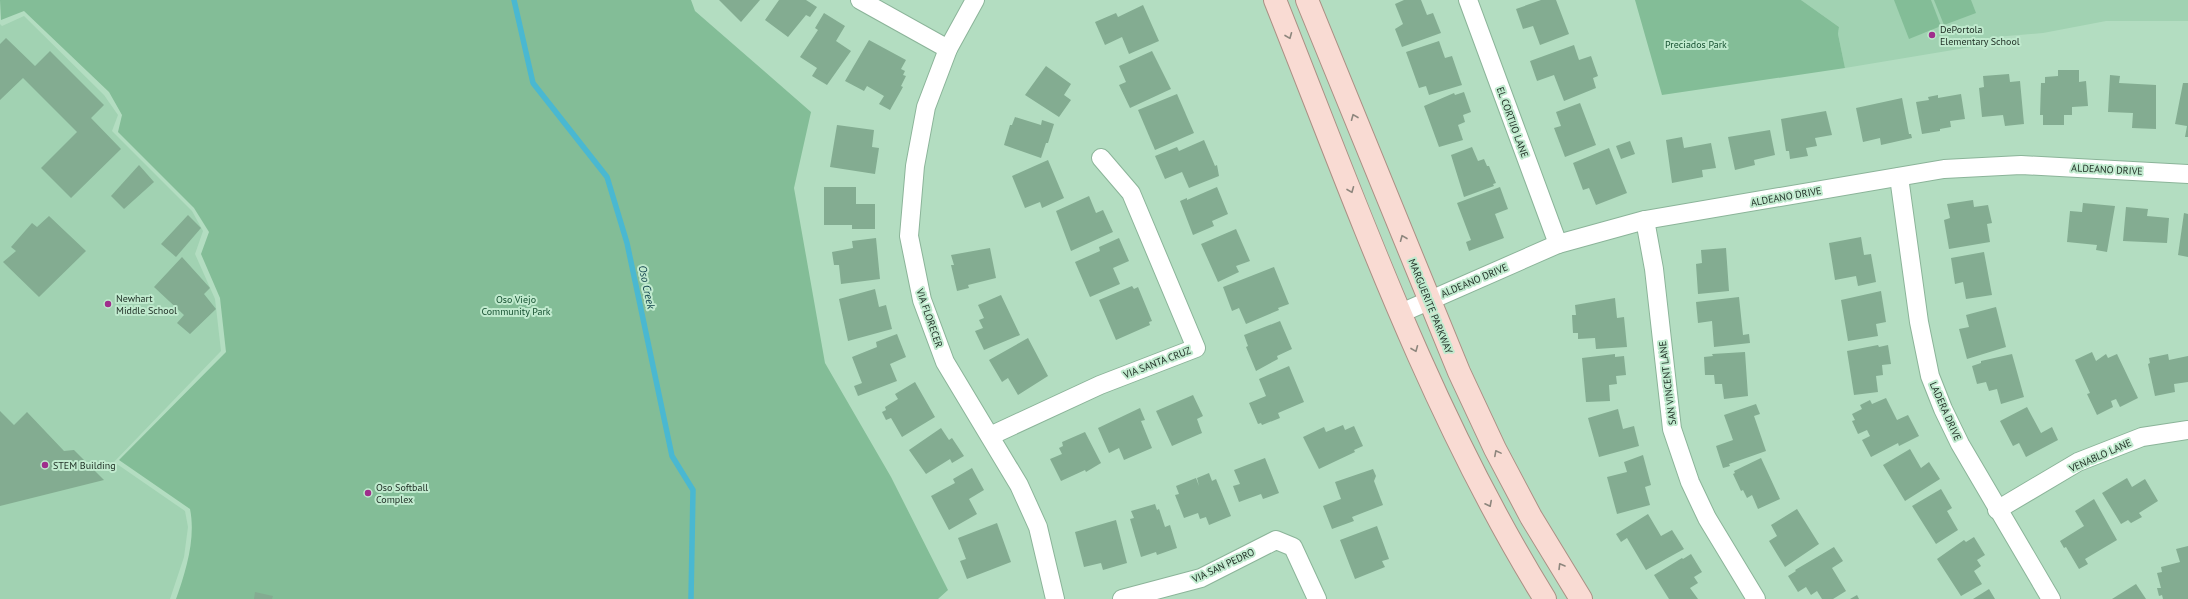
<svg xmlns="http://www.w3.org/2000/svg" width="2188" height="599" font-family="'PT Sans',sans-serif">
<rect width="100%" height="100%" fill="#b3ddc1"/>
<!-- built -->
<g fill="#a1d2b2">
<polygon points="1801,0 2188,0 2188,21 2106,21 2043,33 1995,37 1971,47 1845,68 1838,34 1839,27"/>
<polygon points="24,16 104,95 118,115 112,131 192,211 203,231 195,254 215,299 221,351 114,462 185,511 188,527 184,557 170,599 0,599 0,24 2,26"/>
</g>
<!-- green -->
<g fill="#83bd97">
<path d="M0 0H691L695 11 811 112 794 188 825 363 891 477 948 590 938 599H176C186 571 196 538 190 509L119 460 226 352 220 298 201 254 209 232 194 208 118 132 122 115 109 92 24 11 1 20Z"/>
<polygon points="1635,0 1801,0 1839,27 1838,34 1845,68 1662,95"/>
<polygon points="1894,0 1931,0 1941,26 1909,39"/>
<polygon points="1934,0 1971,0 1976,13 1944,25"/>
</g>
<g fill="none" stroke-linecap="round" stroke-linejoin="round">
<!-- stream -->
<polyline stroke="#4ab8d1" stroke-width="5.5" points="514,0 533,83 607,177 627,243 672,456 693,490 691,599"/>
</g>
<!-- building -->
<g fill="#83ac91">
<polygon points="719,0 760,0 741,22"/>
<polygon points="779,0 806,0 817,7 810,17 806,15 788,37 765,20"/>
<polygon points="1404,0 1421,0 1427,15 1433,13 1441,33 1402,47 1395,29 1403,24 1395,4"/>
<polygon points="1541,0 1556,0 1569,34 1540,45 1533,26 1523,29 1516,9"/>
<polygon points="1143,5 1159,41 1129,54 1122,37 1105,45 1095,22 1116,13 1118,17"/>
<polygon points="824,13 845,26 836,41 851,51 827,85 812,76 817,68 800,57 818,30 815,28"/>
<polygon points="6,38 35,66 50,51 104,105 91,118 121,149 71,198 41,168 77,132 23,78 0,100 0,44"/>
<polygon points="869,40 906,60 901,69 905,71 903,75 906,76 901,86 903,87 890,110 879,104 884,96 867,86 864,91 845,81"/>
<polygon points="1439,41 1445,58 1452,56 1462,85 1429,95 1426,86 1419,88 1406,52"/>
<polygon points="1574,45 1579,60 1591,56 1598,76 1593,78 1596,88 1564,101 1554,75 1537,81 1530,61"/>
<polygon points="1152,51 1171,89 1130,108 1119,85 1126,82 1119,66"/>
<polygon points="1046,66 1071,84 1064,95 1071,100 1059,117 1025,95"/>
<polygon points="2058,70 2079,70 2079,82 2086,81 2088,106 2072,107 2072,115 2064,115 2064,125 2043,125 2043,115 2040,115 2041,83 2045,83 2045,77 2058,76"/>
<polygon points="2009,74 2010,82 2020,81 2024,124 2005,126 2003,115 1982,117 1979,88 1984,87 1983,76"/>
<polygon points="2110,75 2120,76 2119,83 2156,85 2156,129 2132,128 2133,113 2108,112"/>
<polygon points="2183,83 2188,83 2188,137 2185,137 2187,126 2175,124"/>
<polygon points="1464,92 1471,112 1463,115 1465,122 1458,125 1463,140 1439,147 1424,106 1454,93 1455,95"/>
<polygon points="1177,94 1194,133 1155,150 1138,110"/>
<polygon points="1961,94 1965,119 1950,121 1951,127 1940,129 1940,131 1922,134 1916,102 1929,100 1928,97 1938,95 1938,98"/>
<polygon points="1902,98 1909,134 1911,134 1912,138 1881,145 1880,138 1863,142 1856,108"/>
<polygon points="1580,103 1596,145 1565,157 1554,128 1561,126 1556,112"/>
<polygon points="1826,111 1832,135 1815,138 1817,146 1806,148 1808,156 1790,159 1789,151 1786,151 1781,119"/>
<polygon points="1015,117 1041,125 1042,120 1054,124 1048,143 1046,143 1041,158 1004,145 1010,125 1012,125"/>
<polygon points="837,125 874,130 872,147 879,148 875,174 830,167"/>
<polygon points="1770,130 1775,155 1754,160 1755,165 1735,170 1728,137"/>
<polygon points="1682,137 1684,148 1711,143 1716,168 1702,170 1703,177 1672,183 1666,140"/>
<polygon points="1204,140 1215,166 1217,165 1219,176 1189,188 1182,172 1165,179 1155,156 1177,147 1179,151"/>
<polygon points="1630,141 1635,154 1621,159 1616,146"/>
<polygon points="1472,147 1478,161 1484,159 1487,166 1489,166 1496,183 1493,184 1494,186 1464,197 1451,155"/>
<polygon points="1609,148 1627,193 1596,205 1589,188 1583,190 1573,163"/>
<polygon points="1048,160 1064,198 1042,208 1040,202 1025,208 1012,176"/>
<polygon points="139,165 154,182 124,209 111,196"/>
<polygon points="824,187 856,187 856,204 875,204 875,229 852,229 852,225 824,225"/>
<polygon points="1217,187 1228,214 1212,221 1214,226 1193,235 1180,201 1187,198 1187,200"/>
<polygon points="1500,187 1508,209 1495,214 1504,238 1469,251 1466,242 1471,240 1457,203"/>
<polygon points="1089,196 1096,213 1103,210 1113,232 1071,251 1056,211"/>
<polygon points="1973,200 1974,207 1988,205 1992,223 1987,224 1990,242 1949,249 1944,220 1950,218 1947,204"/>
<polygon points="2083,203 2115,206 2107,252 2096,250 2097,245 2067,242 2070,211 2082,212"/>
<polygon points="2126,207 2148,209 2147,216 2169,218 2167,243 2123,241"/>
<polygon points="2184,213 2188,214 2188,257 2178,255"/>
<polygon points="188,215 201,228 176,257 161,244"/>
<polygon points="49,216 86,251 39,297 3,262 16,251 11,247 32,223 37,227"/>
<polygon points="1236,229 1250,261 1236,266 1239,272 1218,282 1201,244"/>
<polygon points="1861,237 1864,255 1871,254 1876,282 1858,286 1856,276 1835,280 1829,243"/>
<polygon points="876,238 880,279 841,284 839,265 834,265 832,252 853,248 852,241"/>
<polygon points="1119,238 1129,261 1113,268 1120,284 1090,297 1075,262 1100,251 1099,247"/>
<polygon points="990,248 996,278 968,285 969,288 957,291 951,265 954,265 951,255"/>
<polygon points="1726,248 1729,291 1698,294 1696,264 1702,263 1701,250"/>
<polygon points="1984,252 1992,295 1966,299 1963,282 1955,284 1951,258"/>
<polygon points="182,257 210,288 204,294 216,309 190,334 177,323 184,315 154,287"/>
<polygon points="1274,267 1289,304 1278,308 1279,310 1246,324 1239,308 1232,311 1223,287"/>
<polygon points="1132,286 1134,289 1138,287 1152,321 1149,322 1150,325 1116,340 1099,300"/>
<polygon points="875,289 879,307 886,305 892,329 848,341 839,299"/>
<polygon points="1881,291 1886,322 1876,324 1878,336 1848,341 1841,300"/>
<polygon points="1001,295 1020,335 984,350 975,331 983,328 979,320 984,318 978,305"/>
<polygon points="1739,297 1743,335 1749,334 1750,343 1714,347 1712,321 1698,323 1696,302"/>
<polygon points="1615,298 1617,318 1624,317 1627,347 1596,349 1595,338 1578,339 1578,333 1573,333 1572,315 1576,315 1575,305"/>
<polygon points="1996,307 2006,347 1967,359 1959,329 1969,327 1966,315"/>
<polygon points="1280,321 1292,349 1277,356 1278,359 1256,371 1246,347 1248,346 1244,335"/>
<polygon points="897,334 906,357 890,364 897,381 858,396 854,386 862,383 852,357 877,347 876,342"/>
<polygon points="1028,338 1048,376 1018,395 1008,378 1002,382 989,360"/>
<polygon points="1878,345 1879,347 1888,345 1891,364 1882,365 1883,375 1876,376 1878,392 1854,395 1847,351"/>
<polygon points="1745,352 1748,396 1724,399 1722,384 1715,384 1714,375 1705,375 1704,357 1713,356 1712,354"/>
<polygon points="2092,352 2096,361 2106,354 2108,358 2117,354 2138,398 2120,407 2116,399 2111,401 2113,407 2097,415 2087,394 2090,393 2075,360"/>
<polygon points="1615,354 1615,357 1624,356 1626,375 1616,376 1617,384 1609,385 1610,401 1586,402 1582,358"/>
<polygon points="2012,354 2024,397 2001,404 1997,389 1989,391 1986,382 1977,384 1972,366 1981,363 1981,361"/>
<polygon points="2168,354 2169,360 2188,356 2188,382 2174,384 2175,392 2155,396 2148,364 2150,363 2149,358"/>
<polygon points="1289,366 1304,402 1278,413 1280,418 1262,425 1261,423 1258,424 1249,403 1266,396 1259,379"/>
<polygon points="915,382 935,417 902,437 891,418 886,420 882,412 886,410 885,407 898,399 895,394"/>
<polygon points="1193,395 1203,416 1197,419 1202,433 1172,446 1156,411"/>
<polygon points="1886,398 1897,420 1908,415 1919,436 1899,446 1898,443 1871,457 1862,440 1870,436 1867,430 1858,434 1852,421 1855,420 1852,414 1862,409 1860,405 1870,400 1872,404"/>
<polygon points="1756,404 1760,414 1754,416 1766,451 1729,464 1730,466 1723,468 1716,446 1733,440 1724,415"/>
<polygon points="2027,407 2041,433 2052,427 2058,440 2026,457 2019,443 2013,446 2000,421"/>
<polygon points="1140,408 1145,420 1141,421 1152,448 1124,460 1119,448 1109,453 1098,428"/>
<polygon points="1618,409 1623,429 1634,426 1639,446 1599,457 1588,418"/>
<polygon points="0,411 14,425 27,412 64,451 74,450 104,480 0,506"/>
<polygon points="1343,425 1345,430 1354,426 1363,446 1354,450 1355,452 1319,469 1303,437 1324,427 1326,432"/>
<polygon points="941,428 949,440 952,438 964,456 952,463 950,459 926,474 909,450"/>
<polygon points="1085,432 1101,463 1086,472 1085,470 1061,481 1050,459 1062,454 1059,448 1063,446 1062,442"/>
<polygon points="1910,449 1921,468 1929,462 1940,479 1905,501 1883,465"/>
<polygon points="1643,455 1651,485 1645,487 1650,505 1617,514 1607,477 1627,472 1624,462"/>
<polygon points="1265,458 1279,493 1263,499 1261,494 1239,502 1233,486 1240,484 1234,470"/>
<polygon points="1761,458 1780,499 1758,509 1752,495 1747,498 1743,490 1741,491 1733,474 1735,473 1734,471"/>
<polygon points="972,468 984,490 969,499 977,514 949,530 931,496 955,483 953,479"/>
<polygon points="1373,469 1376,476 1374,481 1383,505 1352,517 1354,521 1332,529 1323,506 1341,499 1335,482"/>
<polygon points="1209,473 1212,481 1216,479 1231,516 1209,525 1206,517 1200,519 1198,513 1184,518 1175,495 1179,494 1176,486 1196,478 1199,486 1197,478"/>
<polygon points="2127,478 2132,487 2145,479 2158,501 2139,513 2142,517 2131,523 2128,520 2121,524 2102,493"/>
<polygon points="1941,489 1952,508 1947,511 1958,530 1936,544 1912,506"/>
<polygon points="2094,499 2117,540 2085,559 2088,564 2079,569 2066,547 2064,548 2060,541 2084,526 2075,511"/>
<polygon points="1155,504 1157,510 1159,509 1165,527 1170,525 1177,548 1157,555 1156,552 1141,557 1130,519 1134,518 1131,511"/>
<polygon points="1797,509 1819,544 1785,567 1769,541 1777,536 1771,525"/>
<polygon points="1648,514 1661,536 1672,530 1684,549 1646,570 1627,538 1621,542 1616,534"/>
<polygon points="1116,520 1127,563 1103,570 1101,563 1084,567 1075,532"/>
<polygon points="997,523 1011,562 967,579 960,561 966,559 958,538"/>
<polygon points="1377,526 1389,559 1382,561 1385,567 1355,579 1340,540"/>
<polygon points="1974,537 1985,555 1977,560 1981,566 1974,571 1982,584 1961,596 1937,559 1964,540 1966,542"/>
<polygon points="2188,546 2188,599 2163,599 2162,595 2159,596 2157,588 2161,588 2157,573 2162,572 2161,567 2180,562 2176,549"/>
<polygon points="1834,547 1843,561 1832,568 1846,591 1833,599 1822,599 1817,591 1811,595 1806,587 1798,592 1788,576 1796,571 1795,570"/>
<polygon points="1691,554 1702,572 1694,577 1698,583 1690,588 1698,599 1669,599 1654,575 1682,558 1683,559"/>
<polygon points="2136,584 2146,599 2112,599"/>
<polygon points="1989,589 1995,599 1973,599"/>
<polygon points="255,592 273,596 272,599 254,599"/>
<polygon points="1857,595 1859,599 1850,599"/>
</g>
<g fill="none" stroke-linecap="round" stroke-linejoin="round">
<!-- minor casing -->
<g stroke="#8bb499" stroke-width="20">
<g id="minor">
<polyline points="860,0 948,49"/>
<polyline points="975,0 948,49 926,107 915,166 909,236 922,300 945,362 1019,485 1038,527 1055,599"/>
<polyline points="1468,0 1558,244"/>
<polyline points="1899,177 1919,322 1930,376 1943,409 1960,444 2051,599"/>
<polyline points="1645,220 1654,269 1672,429 1690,482 1707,518 1756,599"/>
<polyline points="1401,313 1558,244 1645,220 1944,169 2021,165 2188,174"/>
<polyline points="990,436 1100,385 1196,348 1131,193 1101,158"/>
<polyline points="1997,510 2078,462 2142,437 2188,430"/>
<polyline points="1122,599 1201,578 1276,540 1293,547 1317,599"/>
</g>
</g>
<!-- major casing -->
<g stroke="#ab9084" stroke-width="24">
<g id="major">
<path d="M1275 0C1356 203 1429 412 1545 599"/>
<polyline points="1307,0 1459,372 1495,449 1531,517 1581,599"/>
</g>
</g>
<!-- minor -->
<use href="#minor" stroke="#fff" stroke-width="18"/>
<!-- major -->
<use href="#major" stroke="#f9dbd3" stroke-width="22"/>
</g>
<!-- one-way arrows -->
<defs><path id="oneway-chevron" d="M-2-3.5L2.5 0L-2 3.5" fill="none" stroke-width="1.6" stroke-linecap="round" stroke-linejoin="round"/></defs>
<g stroke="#8d867d">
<use href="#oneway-chevron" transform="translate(1289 36) rotate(68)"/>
<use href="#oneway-chevron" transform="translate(1354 117) rotate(-112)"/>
<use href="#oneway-chevron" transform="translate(1351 190) rotate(68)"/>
<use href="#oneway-chevron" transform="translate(1403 238) rotate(-112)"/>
<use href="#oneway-chevron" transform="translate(1415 349) rotate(68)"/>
<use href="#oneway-chevron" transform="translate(1497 453) rotate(-118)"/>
<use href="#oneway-chevron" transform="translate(1489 504) rotate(63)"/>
<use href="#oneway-chevron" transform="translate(1561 566) rotate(-121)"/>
</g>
<!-- markers -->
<g fill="#9f2e8c" stroke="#c0eace" stroke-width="1.5">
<circle cx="1932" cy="35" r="4"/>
<circle cx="108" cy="304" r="4"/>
<circle cx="45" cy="465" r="4"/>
<circle cx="368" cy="493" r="4"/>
</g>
<g text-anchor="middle" stroke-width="4" stroke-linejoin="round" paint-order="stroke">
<!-- poi labels -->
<g font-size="10" fill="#213127" stroke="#c0eace" text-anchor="start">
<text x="1940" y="33">DePortola<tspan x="1940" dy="12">Elementary School</tspan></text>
<text x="116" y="302">Newhart<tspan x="116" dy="12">Middle School</tspan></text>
<text x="53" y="469">STEM Building</text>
<text x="376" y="491">Oso Softball<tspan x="376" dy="12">Complex</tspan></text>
</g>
<!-- park labels -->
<g font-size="10" fill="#155030" stroke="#c0eace">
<text x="1696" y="48">Preciados Park</text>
<text x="516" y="303">Oso Viejo<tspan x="516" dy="12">Community Park</tspan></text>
</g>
<!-- street labels -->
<g font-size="10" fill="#213127" stroke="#c0eace">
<text transform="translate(1513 122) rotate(70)" y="4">EL CORTIJO LANE</text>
<text transform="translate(2107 169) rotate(3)" y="4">ALDEANO DRIVE</text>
<text transform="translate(1786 196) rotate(-10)" y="4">ALDEANO DRIVE</text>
<text transform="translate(1474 280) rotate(-23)" y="4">ALDEANO DRIVE</text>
<text transform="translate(1431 306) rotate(68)" y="4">MARGUERITE PARKWAY</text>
<text transform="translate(930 318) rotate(71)" y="4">VIA FLORECER</text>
<text transform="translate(1157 362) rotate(-21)" y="4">VIA SANTA CRUZ</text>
<text transform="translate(1667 383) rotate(-97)" y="4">SAN VINCENT LANE</text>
<text transform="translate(1946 411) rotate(66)" y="4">LADERA DRIVE</text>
<text transform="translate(2100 455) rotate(-24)" y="4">VENABLO LANE</text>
<text transform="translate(1223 565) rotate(-25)" y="4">VIA SAN PEDRO</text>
</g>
<!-- water labels -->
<g font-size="11" font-style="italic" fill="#0c3e49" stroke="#c0eace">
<text transform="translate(647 287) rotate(78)" y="4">Oso Creek</text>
</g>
</g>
</svg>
